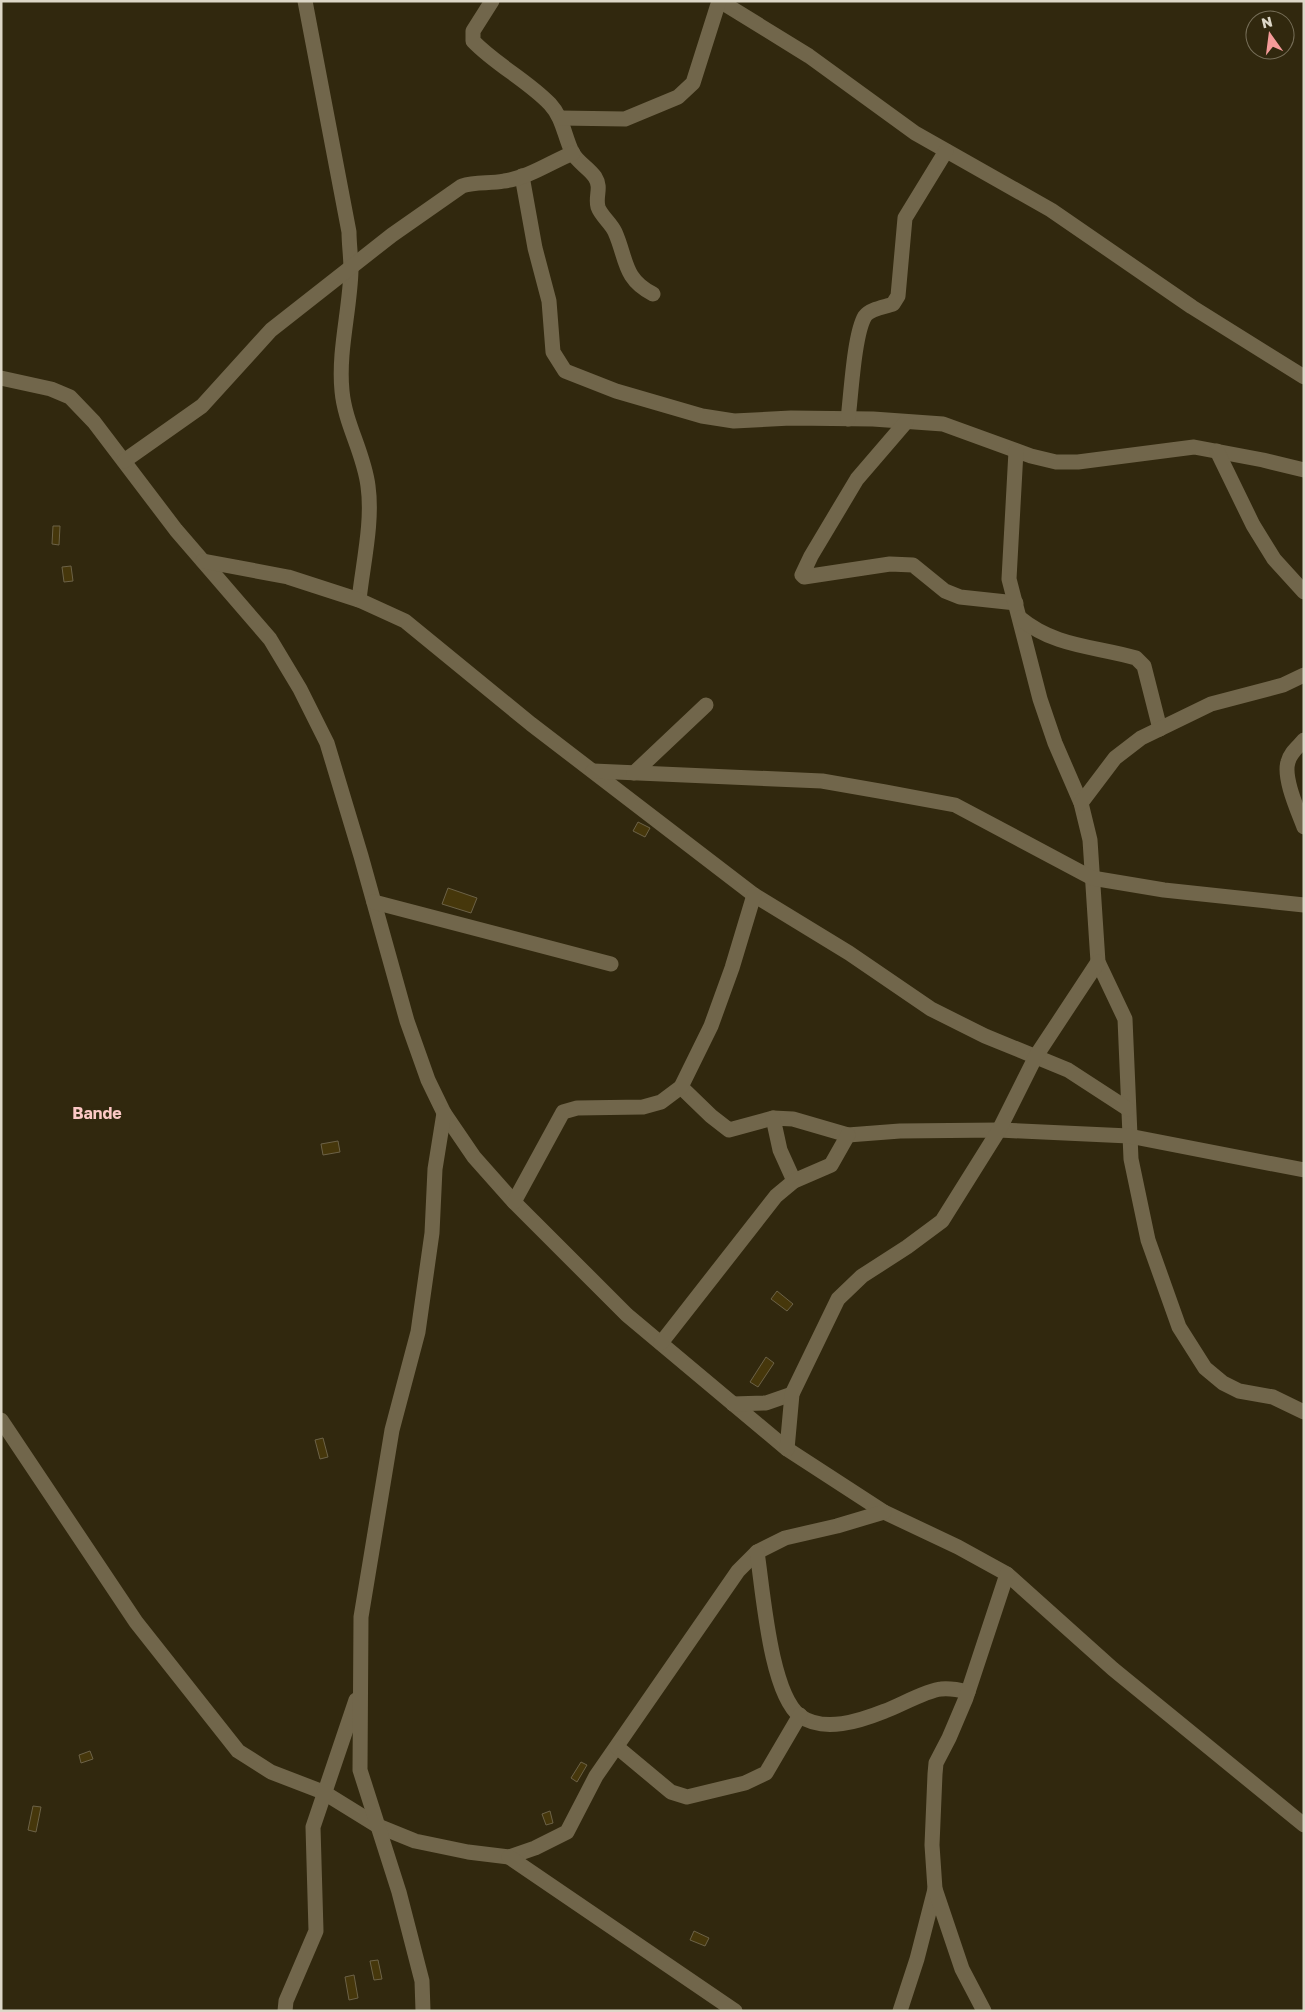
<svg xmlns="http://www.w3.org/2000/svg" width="1305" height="2012" font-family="'Golos Text',sans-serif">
<rect width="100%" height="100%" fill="#31280e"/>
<!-- building -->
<g fill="#46370b" stroke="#6c6247">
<polygon points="53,526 60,526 59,545 52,544"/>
<polygon points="71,566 73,581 64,582 62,567"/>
<polygon points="638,822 650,828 645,837 633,831"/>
<polygon points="448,888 477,898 471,913 442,904"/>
<polygon points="338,1141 340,1152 323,1155 321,1144"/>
<polygon points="777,1291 793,1304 787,1311 771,1299"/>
<polygon points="766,1357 774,1363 758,1387 750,1382"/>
<polygon points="323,1438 328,1457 320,1459 315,1440"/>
<polygon points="90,1751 93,1759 81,1763 79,1755"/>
<polygon points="581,1762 587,1765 577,1782 571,1778"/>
<polygon points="33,1806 41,1807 36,1832 28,1830"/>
<polygon points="550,1811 553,1823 546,1825 542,1814"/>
<polygon points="694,1931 709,1938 705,1946 690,1940"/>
<polygon points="378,1960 382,1979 374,1980 370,1961"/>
<polygon points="354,1975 358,1998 349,2000 345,1977"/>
</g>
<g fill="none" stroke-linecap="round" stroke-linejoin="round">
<!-- minor -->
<g stroke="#71664b" stroke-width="15">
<path d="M305 1 349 232C349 244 351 257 351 270 350 310 338 351 342 391 345 424 364 453 368 486 373 522 363 563 359 600"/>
<path d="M492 1 473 31V41C496 65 527 80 550 104 563 118 564 135 572 152 577 162 589 168 595 177 602 188 595 196 598 207 601 216 611 223 615 232 627 259 623 279 653 294"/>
<polyline points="720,1 809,56 915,133 1051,210 1192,307 1304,377"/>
<polyline points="560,118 625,119 678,97 693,83 719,1"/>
<polyline points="522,176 535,248 549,301 553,352 565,371 616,391 702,416 734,421 791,418 873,419 943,424 1031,456 1056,462 1078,462 1194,447 1263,460 1304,470"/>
<polyline points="1,378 51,389 70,397 94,422 176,530 270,639 300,689 327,743 361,856 407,1021 428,1080 444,1113 474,1157 514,1202 627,1315 787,1449 884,1512 958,1547 1007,1574 1113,1669 1304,1825"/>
<path d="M848 419C851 396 854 334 865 316 870 309 885 307 893 304L898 296 905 218 946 151"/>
<polyline points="906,422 857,479 811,556 802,575 804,577 890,564 913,565 945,591 960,597 1016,603"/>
<polyline points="1016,451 1009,579 1040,699 1055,743 1081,803 1090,840 1098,962 1125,1019 1131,1159 1148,1240 1179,1327 1205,1368 1223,1383 1239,1391 1273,1397 1304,1412"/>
<polyline points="1217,451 1253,525 1274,559 1304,592"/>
<path d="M124 461 202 406 271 330 392 235 462 186C476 181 489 184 504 181 528 178 551 162 573 153"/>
<polyline points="203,561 288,577 359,600 405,621 531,724 754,895 849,953 931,1009 985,1036 1068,1070 1128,1109"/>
<path d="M1020 618C1055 647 1094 646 1136 658L1144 666 1160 729"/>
<path d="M1304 740C1298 747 1290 753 1288 762 1283 778 1298 811 1304 827"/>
<polyline points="593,771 822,781 885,792 955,805 1092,878 1164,890 1304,905"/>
<polyline points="634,773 706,705"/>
<polyline points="1081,803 1115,758 1141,738 1211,704 1283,685 1304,675"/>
<polyline points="374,902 611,964"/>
<polyline points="681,1087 711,1116 729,1130 773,1118 793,1119 848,1135 900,1131 999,1130 1129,1136 1304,1170"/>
<polyline points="773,1118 780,1150 794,1181"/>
<polyline points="514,1202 563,1112 577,1108 643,1107 661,1102 681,1087 711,1026 732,968 754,895"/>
<polyline points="661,1343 776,1196 794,1181 831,1165 848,1135"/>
<polyline points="733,1404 766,1403 792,1394"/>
<polyline points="1,1420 136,1622 238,1751 271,1772 323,1792 378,1826 415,1841 468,1852 509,1857 535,1848 567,1832 596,1776 738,1571 757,1552 785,1538 837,1526 884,1512"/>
<polyline points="787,1449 792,1394 838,1299 862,1276 907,1247 942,1221 999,1130 1036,1056 1098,962"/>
<path d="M757 1552C763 1590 770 1693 800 1716 824 1733 860 1721 885 1711 899 1706 927 1690 941 1689 950 1688 960 1690 968 1692"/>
<polyline points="617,1747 671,1792 687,1797 745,1783 766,1773 800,1715"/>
<polyline points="509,1857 735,2011"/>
<polyline points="285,2011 286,2001 316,1931 313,1827 356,1700"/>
<polyline points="423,2011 422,1981 399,1892 360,1770 361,1617 392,1430 418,1332 432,1233 435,1169 444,1113"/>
<polyline points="900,2011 917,1959 935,1889"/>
<polyline points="984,2011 962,1969 935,1889 932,1845 935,1774 936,1763 949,1738 966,1698 1007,1574"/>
</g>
</g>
<g text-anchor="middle" stroke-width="4.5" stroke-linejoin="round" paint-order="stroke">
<!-- quarter labels -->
<g font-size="16" font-weight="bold" fill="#fcc8c5" stroke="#31280e">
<text x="97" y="1119">Bande</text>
</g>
</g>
<!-- border -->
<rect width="1305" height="2012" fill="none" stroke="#ddd7c8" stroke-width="5"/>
<!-- north arrow -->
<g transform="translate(1270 35) rotate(346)"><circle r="24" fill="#31280e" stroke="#766e58"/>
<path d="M0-4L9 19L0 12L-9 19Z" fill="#f59b99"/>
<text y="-8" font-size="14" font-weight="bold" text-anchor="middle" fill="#ddd7c8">N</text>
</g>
</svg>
